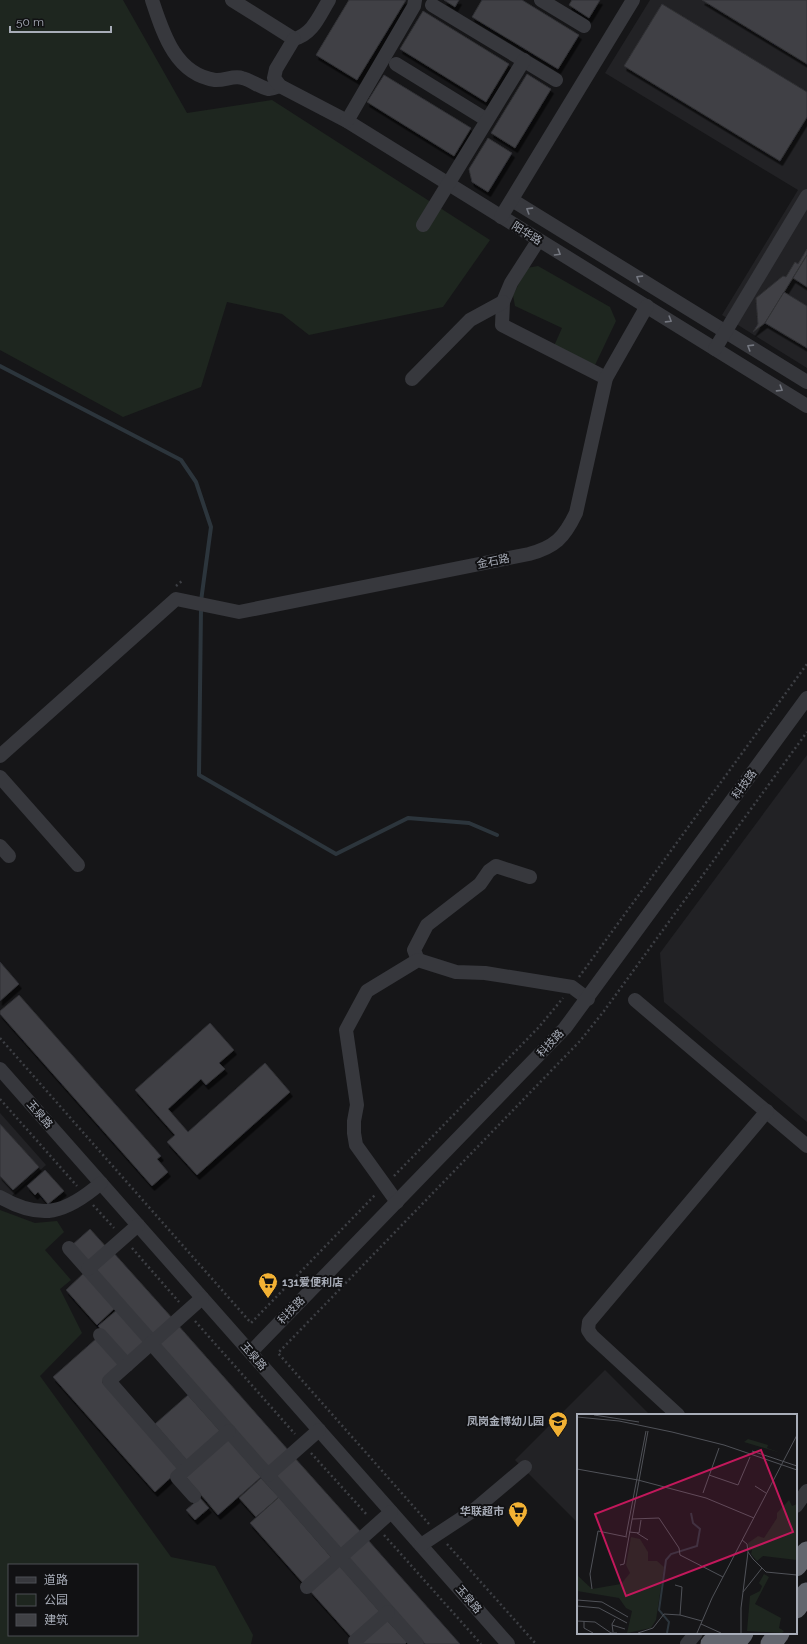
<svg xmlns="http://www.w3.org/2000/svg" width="807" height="1644" font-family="Raleway,'Noto Sans SC',sans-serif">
<defs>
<filter id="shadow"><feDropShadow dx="2.5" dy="4.5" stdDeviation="0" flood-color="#0009"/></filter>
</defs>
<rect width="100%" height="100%" fill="#161618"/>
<!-- built -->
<g fill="#222225">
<polygon points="650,0 807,0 807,368 722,315 798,190 605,73"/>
<polygon points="807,755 807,1122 664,1002 660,953"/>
<polygon points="0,1113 46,1165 9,1198 0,1193"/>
<polygon points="605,1370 650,1415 578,1415 578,1523 515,1460"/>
</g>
<!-- green -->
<g fill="#1e261f" fill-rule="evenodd">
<polygon points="0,0 123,0 187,113 272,100 490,240 443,307 309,335 282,314 227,302 201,387 123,417 0,350"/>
<polygon points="538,266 610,307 616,321 595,365 554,346 562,328 515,306 513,295 527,268"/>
<path d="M0 1210 35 1223 57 1221 64 1232 45 1250 71 1280 60 1289 82 1333 40 1376 171 1557 215 1566 253 1635 251 1644H0ZM9 1565H137V1635H9Z"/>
</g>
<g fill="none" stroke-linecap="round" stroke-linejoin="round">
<!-- stream -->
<g stroke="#2c353c" stroke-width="4">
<polyline points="0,366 181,460 196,482 211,527 201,601"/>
<polyline points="201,608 199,775 336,854 408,818 469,823 497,835"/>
</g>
</g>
<!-- building -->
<g fill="#404145" stroke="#303034" filter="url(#shadow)">
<polygon points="349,0 406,0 357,80 316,55"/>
<polygon points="444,0 459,0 455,7"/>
<polygon points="482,0 522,0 579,35 558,69 472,17"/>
<polygon points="572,0 600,0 589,18 569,5"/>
<polygon points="702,0 807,0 807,64"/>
<polygon points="662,4 807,92 807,117 780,161 624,66"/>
<polygon points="423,11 509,64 486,102 400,49"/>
<polygon points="527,74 551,89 515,148 491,133"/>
<polygon points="384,75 471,128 454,156 367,102"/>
<polygon points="488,138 512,153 488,192 472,182 469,169"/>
<polygon points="807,249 807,255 765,323 753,332 758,324 756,298 783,276 786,277 795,262 798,264"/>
<polygon points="807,255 807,287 793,278"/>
<polygon points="784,292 807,306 807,348 765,323"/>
<polygon points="0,962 19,984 0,1001"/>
<polygon points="19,995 161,1156 157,1159 168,1172 152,1186 0,1014 0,1011"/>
<polygon points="210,1023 234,1050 219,1063 225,1069 206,1085 201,1079 168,1109 188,1132 265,1063 290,1092 197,1175 167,1142 175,1135 135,1090"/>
<polygon points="0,1124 39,1167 13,1190 0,1176"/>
<polygon points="45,1170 64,1191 48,1204 38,1192 35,1195 27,1186"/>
<polygon points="90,1229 108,1249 90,1265 72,1245"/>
<polygon points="112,1251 173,1319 153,1337 93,1269"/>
<polygon points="85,1272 116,1307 97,1325 66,1290"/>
<polygon points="118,1309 147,1342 127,1359 98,1326"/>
<polygon points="177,1324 289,1451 270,1469 158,1342"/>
<polygon points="97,1338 121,1365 102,1382 179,1470 155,1492 53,1377"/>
<polygon points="188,1395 221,1432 188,1462 155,1424"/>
<polygon points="227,1438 261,1477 218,1515 185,1476"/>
<polygon points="294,1457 361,1532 341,1550 274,1474"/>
<polygon points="261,1478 279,1497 256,1517 239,1498"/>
<polygon points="279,1497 332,1558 303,1583 250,1523"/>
<polygon points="200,1498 209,1508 195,1520 186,1510"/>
<polygon points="368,1540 460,1644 425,1644 348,1557"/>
<polygon points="339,1565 381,1613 353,1639 310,1591"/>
<polygon points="385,1618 407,1642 405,1644 357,1644"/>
</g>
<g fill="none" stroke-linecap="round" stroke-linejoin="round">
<!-- path -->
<g stroke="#3d3f44" stroke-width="2.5" stroke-dasharray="2 3" stroke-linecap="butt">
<polyline points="176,586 182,581"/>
<polyline points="579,977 807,664"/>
<polyline points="0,1038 251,1323 375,1195"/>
<polyline points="0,1099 77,1186"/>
<polyline points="394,1176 539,1027 563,998"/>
<polyline points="93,1205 114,1228"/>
<polyline points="132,1248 179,1302"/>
<polyline points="195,1321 295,1434"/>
<polyline points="311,1453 368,1516"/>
<polyline points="429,1524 278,1353 580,1041 604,1011 807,732"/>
<polyline points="384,1535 481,1644"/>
<polyline points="447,1544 536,1644"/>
</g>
<!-- minor -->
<g stroke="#37383d" stroke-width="14">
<path d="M152 0C163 33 175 74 215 80 224 81 234 75 242 78 251 80 259 87 268 89 271 89 276 87 280 86"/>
<path d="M232 0 294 39C313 34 319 16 329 0"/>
<polyline points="541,0 584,26"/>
<polyline points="432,5 556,80"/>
<polyline points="294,39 276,69 274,78 280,86 347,121 807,406"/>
<polyline points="396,64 487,120"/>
<polyline points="347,121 414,6 415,0"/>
<polyline points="512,200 807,382"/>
<polyline points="501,217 633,0"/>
<polyline points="423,225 524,60"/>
<polyline points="538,241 511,283 503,302 502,325 606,378"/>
<polyline points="715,349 807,196"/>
<polyline points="412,379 470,320 503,302"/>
<path d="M0 756 176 599 239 612 529 554C555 547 564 538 576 513L606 378 647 306"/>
<polyline points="0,777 78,865"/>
<polyline points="0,846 9,856"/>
<polyline points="418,960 414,950 427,925 480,884 489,871 496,866 530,877"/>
<polyline points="635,1000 807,1146"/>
<polyline points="0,1069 508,1644"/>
<path d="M0 1197C42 1221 66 1213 101 1183"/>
<polyline points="397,1202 356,1145 354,1133 354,1121 357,1105 346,1030 367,991 418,960 456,972 485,973 572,987 588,999"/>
<polyline points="69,1248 152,1342"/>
<polyline points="88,1269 138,1225"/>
<polyline points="100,1335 127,1365"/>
<polyline points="151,1343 417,1644"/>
<polyline points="251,1352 565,1028 807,698"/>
<polyline points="678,1415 592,1336 588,1330 589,1322 767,1111"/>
<polyline points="186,1469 109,1381 202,1298"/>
<polyline points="268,1475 319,1430"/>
<polyline points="194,1496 177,1477 229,1431"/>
<polyline points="796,1506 807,1491"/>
<polyline points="421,1545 474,1510 525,1467"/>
<polyline points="307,1587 391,1512"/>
<polyline points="355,1641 388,1612"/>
<polyline points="687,1644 696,1633"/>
</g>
<!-- highway -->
<g stroke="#63666e" stroke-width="21">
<polyline points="796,1566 807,1552"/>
<polyline points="796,1608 807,1593"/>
<polyline points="711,1644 723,1633"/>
<polyline points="734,1644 743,1633"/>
<polyline points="771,1644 779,1633"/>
</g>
</g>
<!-- one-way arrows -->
<defs><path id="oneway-chevron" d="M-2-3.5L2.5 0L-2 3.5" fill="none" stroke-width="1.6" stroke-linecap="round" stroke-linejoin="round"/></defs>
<g stroke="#757881">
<use href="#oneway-chevron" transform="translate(529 210) rotate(-148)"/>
<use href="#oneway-chevron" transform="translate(558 253) rotate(31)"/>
<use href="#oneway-chevron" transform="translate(639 278) rotate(-148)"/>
<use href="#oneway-chevron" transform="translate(669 320) rotate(32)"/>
<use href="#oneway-chevron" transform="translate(750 347) rotate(-148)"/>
<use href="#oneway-chevron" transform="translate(780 389) rotate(32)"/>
</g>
<!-- icons -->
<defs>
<g id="supermarket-pin" transform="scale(1)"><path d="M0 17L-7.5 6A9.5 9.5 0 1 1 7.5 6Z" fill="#f2b134" stroke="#111113"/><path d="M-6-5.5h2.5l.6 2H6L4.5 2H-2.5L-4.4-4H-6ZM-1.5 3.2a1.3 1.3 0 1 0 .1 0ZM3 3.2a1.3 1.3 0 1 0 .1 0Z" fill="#111"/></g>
<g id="school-pin" transform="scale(1)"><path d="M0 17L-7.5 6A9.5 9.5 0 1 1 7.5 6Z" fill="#f2b134" stroke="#111113"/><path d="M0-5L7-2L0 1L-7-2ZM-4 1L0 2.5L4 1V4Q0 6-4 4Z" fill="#111"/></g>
</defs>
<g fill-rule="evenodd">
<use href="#supermarket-pin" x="268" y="1282"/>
<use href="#school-pin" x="558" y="1421"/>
<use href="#supermarket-pin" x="518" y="1511"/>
</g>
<g text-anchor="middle" stroke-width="4" stroke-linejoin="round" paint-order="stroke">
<!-- street labels -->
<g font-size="11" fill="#a8adb8" stroke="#111113">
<text transform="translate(527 233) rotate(32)" y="4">阳华路</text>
<text transform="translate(493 561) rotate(-12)" y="4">金石路</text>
<text transform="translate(744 784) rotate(-54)" y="4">科技路</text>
<text transform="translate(550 1043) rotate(-47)" y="4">科技路</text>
<text transform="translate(40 1114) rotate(49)" y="4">玉泉路</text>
<text transform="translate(291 1310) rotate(-46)" y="4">科技路</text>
<text transform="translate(254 1356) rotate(49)" y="4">玉泉路</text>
<text transform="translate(469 1599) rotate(49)" y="4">玉泉路</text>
</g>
<!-- poi labels -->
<g font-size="11" font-weight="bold" fill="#a8adb8" stroke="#111113" text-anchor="end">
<text x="282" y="1286" text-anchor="start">131爱便利店</text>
<text x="544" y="1425">凤岗金博幼儿园</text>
<text x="504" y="1515">华联超市</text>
</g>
</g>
<!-- overview -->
<g transform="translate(577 1414)">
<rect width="220" height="220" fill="#161618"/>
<path d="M171 25 191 31 190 34 204 39 167 28ZM212 86 215 92 220 90V146L186 142 180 147 174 140 175 136 172 137 171 129 181 122 187 124 200 104V99ZM54 123 63 125 71 138V147H80L87 153 79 206 74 214 50 219 55 197 49 194 42 184 0 177V161L15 175 44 170 53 159 49 151ZM187 160 192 163 178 190 204 204 202 214 207 217 205 219 170 217 173 182 183 177 185 172 182 169Z" fill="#1e261f"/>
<path fill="none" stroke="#2c353c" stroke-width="2" d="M90 219 92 208 82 196 89 146 94 140 120 132 123 115 116 109 114 99"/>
<path fill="none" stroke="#505258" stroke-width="1" d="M17 1 62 8M0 3 42 7 95 18 147 31 220 56M175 37 220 52M0 55 61 66 129 84 177 104M132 61 161 71 173 43M178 72 189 79M126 79 142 34M55 105 82 104 102 134 103 141 146 163M52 118 62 119 64 106M60 119 71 126M49 122 69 17M165 126 170 130 171 138 176 145 189 158 220 161M43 151 47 150 71 17M98 171 105 173 103 201 125 207M15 175 13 160 21 117 50 123M166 178 185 154M0 186 25 188 51 203M0 192 22 194 50 209M0 207 18 208 34 219H40M7 207V214L16 219M124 210 144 219M35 211 48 215M36 218 35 210 38 205M61 219 76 214 87 200 103 201M120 219 135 184 220 21M164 219V194L171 138"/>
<path fill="#c2185b" fill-opacity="0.15" stroke="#c2185b" stroke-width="2" d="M184 36 216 118 49 182 18 100Z"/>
<rect width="220" height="220" fill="none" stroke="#a8adb8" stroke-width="2"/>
</g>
<!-- legend -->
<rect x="8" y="1564" width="130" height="72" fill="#111113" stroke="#4d4f55"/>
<rect x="16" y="1577" width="20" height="6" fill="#37383d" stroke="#4d4f55"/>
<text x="44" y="1584" font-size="12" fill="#a8adb8">道路</text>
<rect x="16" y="1594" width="20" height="12" fill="#1e261f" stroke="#4d4f55"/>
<text x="44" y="1604" font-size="12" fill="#a8adb8">公园</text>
<rect x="16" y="1614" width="20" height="12" fill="#404145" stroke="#4d4f55"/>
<text x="44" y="1624" font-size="12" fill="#a8adb8">建筑</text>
<!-- scale -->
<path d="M10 26v6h101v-6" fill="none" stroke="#a8adb8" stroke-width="2"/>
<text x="16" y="26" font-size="12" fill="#a8adb8" stroke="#111113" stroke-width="3" paint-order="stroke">50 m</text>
</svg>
